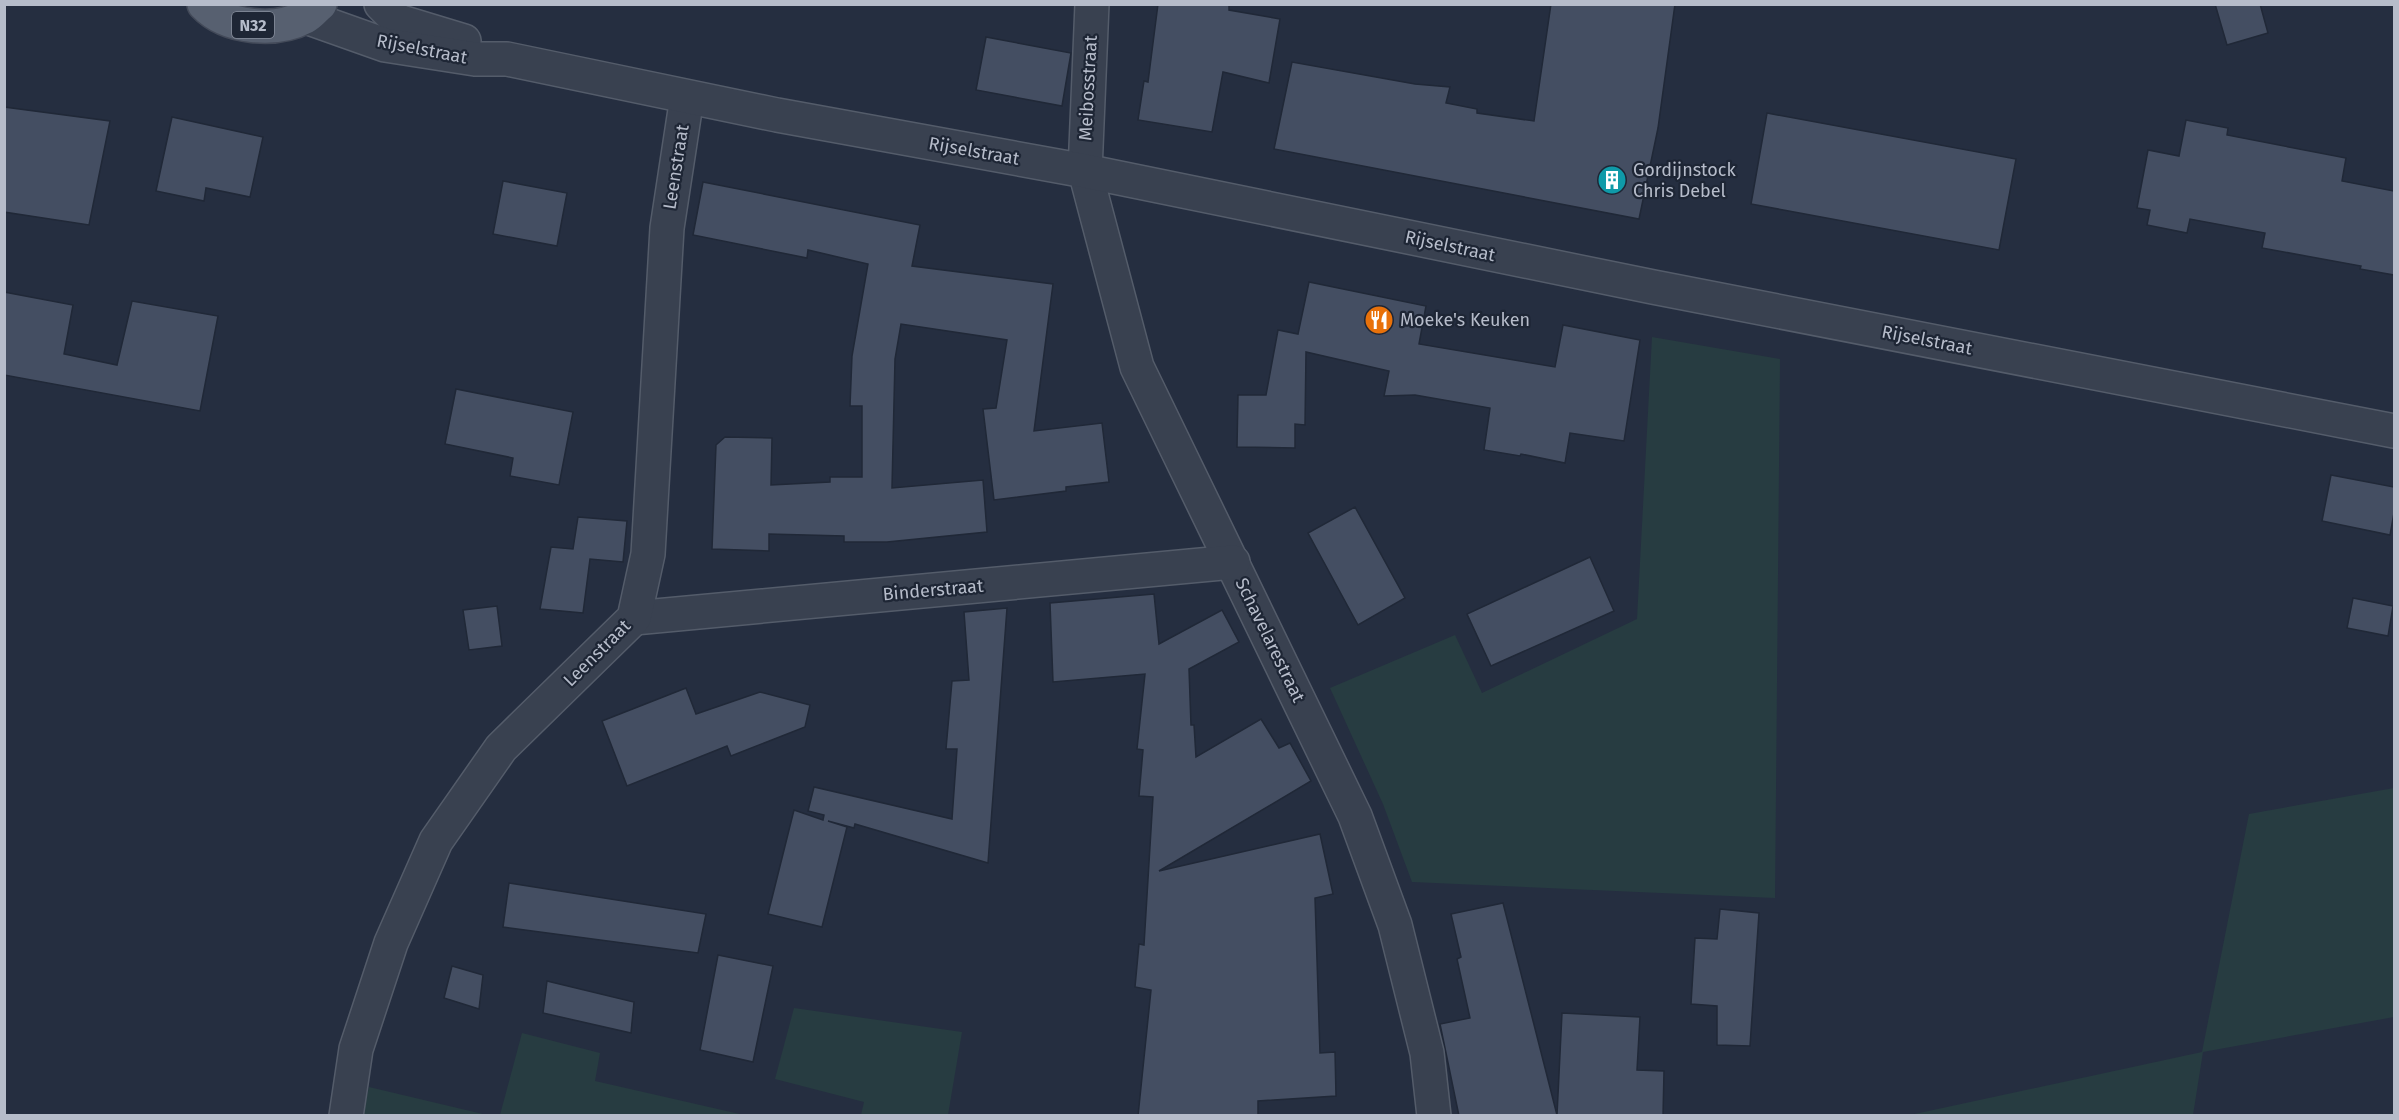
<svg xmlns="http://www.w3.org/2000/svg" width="2399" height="1120" font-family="'Fira Sans',sans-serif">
<rect width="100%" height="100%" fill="#252e40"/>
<!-- green -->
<g fill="#273c41">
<polygon points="1652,337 1780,359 1775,898 1412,882 1383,804 1330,688 1455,635 1482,693 1637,619"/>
<polygon points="2394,788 2394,1017 2203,1052 2193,1115 1910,1115 2202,1052 2249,814"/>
<polygon points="794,1008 962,1032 948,1115 861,1115 864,1102 775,1079"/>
<polygon points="522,1033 600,1053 595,1081 744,1115 500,1115"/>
<polygon points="369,1087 487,1115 362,1116"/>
</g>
<!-- building -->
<g fill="#444e62" stroke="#202837" stroke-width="1.5">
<polygon points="1158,4 1229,4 1229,10 1280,19 1269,83 1223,72 1212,132 1138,120 1144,81 1148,82"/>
<polygon points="1551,4 1675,4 1658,128 1639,219 1274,149 1292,62 1415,84 1450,87 1446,103 1477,109 1477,113 1534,121"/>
<polygon points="2215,4 2260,4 2268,33 2227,45"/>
<polygon points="986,37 1071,53 1062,106 976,90"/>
<polygon points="4,107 110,121 89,225 4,212"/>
<polygon points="1767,113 2016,159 1999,250 1751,204"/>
<polygon points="172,117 263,137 250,197 206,188 204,201 156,191"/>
<polygon points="2186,120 2228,128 2227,135 2346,158 2342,181 2394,191 2394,275 2360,269 2361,266 2262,248 2265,233 2190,219 2187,233 2147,225 2150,210 2137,208 2148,150 2179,156"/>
<polygon points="503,181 567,193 557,246 493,234"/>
<polygon points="703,182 920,225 912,266 1053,284 1034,431 1102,423 1109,482 1066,487 1066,491 994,500 983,409 996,408 1007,340 901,324 895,359 892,488 983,480 987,532 887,542 844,542 844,536 769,534 769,551 712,549 716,445 725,437 772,438 771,485 830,482 830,477 862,477 862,406 850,406 852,356 868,264 808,250 807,258 693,235"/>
<polygon points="1309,282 1426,306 1419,344 1555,367 1563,325 1640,340 1624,441 1570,433 1565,463 1521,454 1520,456 1484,450 1490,408 1415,395 1384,396 1389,371 1306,352 1305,425 1295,424 1295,448 1237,447 1238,395 1266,395 1278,330 1298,334"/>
<polygon points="4,292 73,305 64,354 117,365 132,301 218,316 200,411 4,375"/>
<polygon points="456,389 573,412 559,485 510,476 513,458 445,444"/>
<polygon points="2331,475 2394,487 2394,513 2390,535 2322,521"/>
<polygon points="1355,507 1405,598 1358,625 1308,533"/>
<polygon points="578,517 627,521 623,562 590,559 583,613 540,609 551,547 573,549"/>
<polygon points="1590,557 1614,611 1491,666 1467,614"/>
<polygon points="1154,594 1159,644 1222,610 1239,642 1189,669 1191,725 1194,725 1196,757 1261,719 1279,748 1290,743 1311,781 1159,871 1320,834 1333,894 1315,898 1320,1053 1335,1052 1336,1096 1258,1101 1258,1116 1138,1116 1151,990 1135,987 1139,944 1144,945 1153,797 1139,796 1143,750 1137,749 1145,674 1053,682 1050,603"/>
<polygon points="2353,598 2393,606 2388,636 2347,628"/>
<polygon points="497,606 502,646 469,650 463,610"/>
<polygon points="1007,608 988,863 855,824 854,828 828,821 847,827 822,927 768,914 794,810 823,820 824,815 808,811 814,787 952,819 957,749 946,749 952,681 969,680 964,612"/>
<polygon points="686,688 696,714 760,692 810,705 805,727 731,756 727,746 627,786 602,721"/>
<polygon points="509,883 706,914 698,953 503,927"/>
<polygon points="1503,903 1557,1115 1562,1013 1640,1017 1637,1070 1664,1071 1663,1116 1459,1116 1440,1024 1470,1018 1457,959 1461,957 1451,914"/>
<polygon points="1720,909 1759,913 1750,1046 1717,1045 1717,1006 1691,1004 1695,938 1717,939"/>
<polygon points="718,955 773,966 753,1062 700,1050"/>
<polygon points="452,966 483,975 479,1009 444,998"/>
<polygon points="547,981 634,1002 631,1033 543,1013"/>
</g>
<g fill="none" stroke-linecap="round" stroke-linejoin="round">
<!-- minor casing -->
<g stroke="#545c6a" stroke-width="36">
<g id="minor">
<polyline points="1092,4 1085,171 1137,367 1355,816 1395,925 1427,1053 1434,1116"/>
<polyline points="634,618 1233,562"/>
<polyline points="346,1116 356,1049 391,943 436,841 501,748 634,618 648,554 667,228 687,97"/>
</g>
</g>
<!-- tertiary casing -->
<g stroke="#545c6a" stroke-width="36">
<g id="tertiary">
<polyline points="381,4 398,21 464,41"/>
<polyline points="306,17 385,45 475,59 507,59 777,115 1085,171 1653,287 2394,431"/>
</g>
</g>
<!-- primary casing -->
<g stroke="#434a59" stroke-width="36">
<path id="primary" d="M204 4C228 29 276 32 305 17 311 14 315 8 320 4"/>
</g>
<!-- minor -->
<use href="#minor" stroke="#394150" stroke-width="33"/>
<!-- tertiary -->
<use href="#tertiary" stroke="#394150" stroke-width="33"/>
<!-- primary -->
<use href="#primary" stroke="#576070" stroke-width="33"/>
</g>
<!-- icons -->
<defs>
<g id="building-disc" transform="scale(1.5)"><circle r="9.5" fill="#0f9aa8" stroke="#1e2635"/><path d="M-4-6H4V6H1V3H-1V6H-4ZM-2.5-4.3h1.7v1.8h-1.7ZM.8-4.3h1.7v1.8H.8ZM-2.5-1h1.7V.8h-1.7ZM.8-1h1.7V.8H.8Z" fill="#fff"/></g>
<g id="restaurant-disc" transform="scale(1.5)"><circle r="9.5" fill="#e8710a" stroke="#1e2635"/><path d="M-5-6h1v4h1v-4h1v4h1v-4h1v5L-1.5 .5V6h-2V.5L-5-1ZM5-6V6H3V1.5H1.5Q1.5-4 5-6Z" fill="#fff"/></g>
</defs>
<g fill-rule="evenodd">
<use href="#building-disc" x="1612" y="180"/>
<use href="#restaurant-disc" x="1379" y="320"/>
</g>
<g text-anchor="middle" stroke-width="4.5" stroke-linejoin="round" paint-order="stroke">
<!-- shield labels -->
<rect fill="#1e2635" stroke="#888f9d" stroke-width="1.5" x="232" y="12" width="42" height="26" rx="4.5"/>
<g font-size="16" font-weight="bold" fill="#b6bcca">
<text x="253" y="31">N32</text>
</g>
<!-- street labels -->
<g font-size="18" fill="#b6bcca" stroke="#1e2635">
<text transform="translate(422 49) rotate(11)" y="6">Rijselstraat</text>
<text transform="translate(1088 88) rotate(-87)" y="6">Meibosstraat</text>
<text transform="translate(974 151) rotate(10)" y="6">Rijselstraat</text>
<text transform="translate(676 167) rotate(-81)" y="6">Leenstraat</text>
<text transform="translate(1450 246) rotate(12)" y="6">Rijselstraat</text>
<text transform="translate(1927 340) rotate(11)" y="6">Rijselstraat</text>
<text transform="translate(933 590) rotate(-5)" y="6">Binderstraat</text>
<text transform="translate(1270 640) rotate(64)" y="6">Schavelarestraat</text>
<text transform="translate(597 653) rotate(-45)" y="6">Leenstraat</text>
</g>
<!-- poi labels -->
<g font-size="18" fill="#b6bcca" stroke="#1e2635" text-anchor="start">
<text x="1633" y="176">Gordijnstock<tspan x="1633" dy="21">Chris Debel</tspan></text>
<text x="1400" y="326">Moeke's Keuken</text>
</g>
</g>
<!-- border -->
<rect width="2399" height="1120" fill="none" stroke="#b6bcca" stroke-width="12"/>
</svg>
